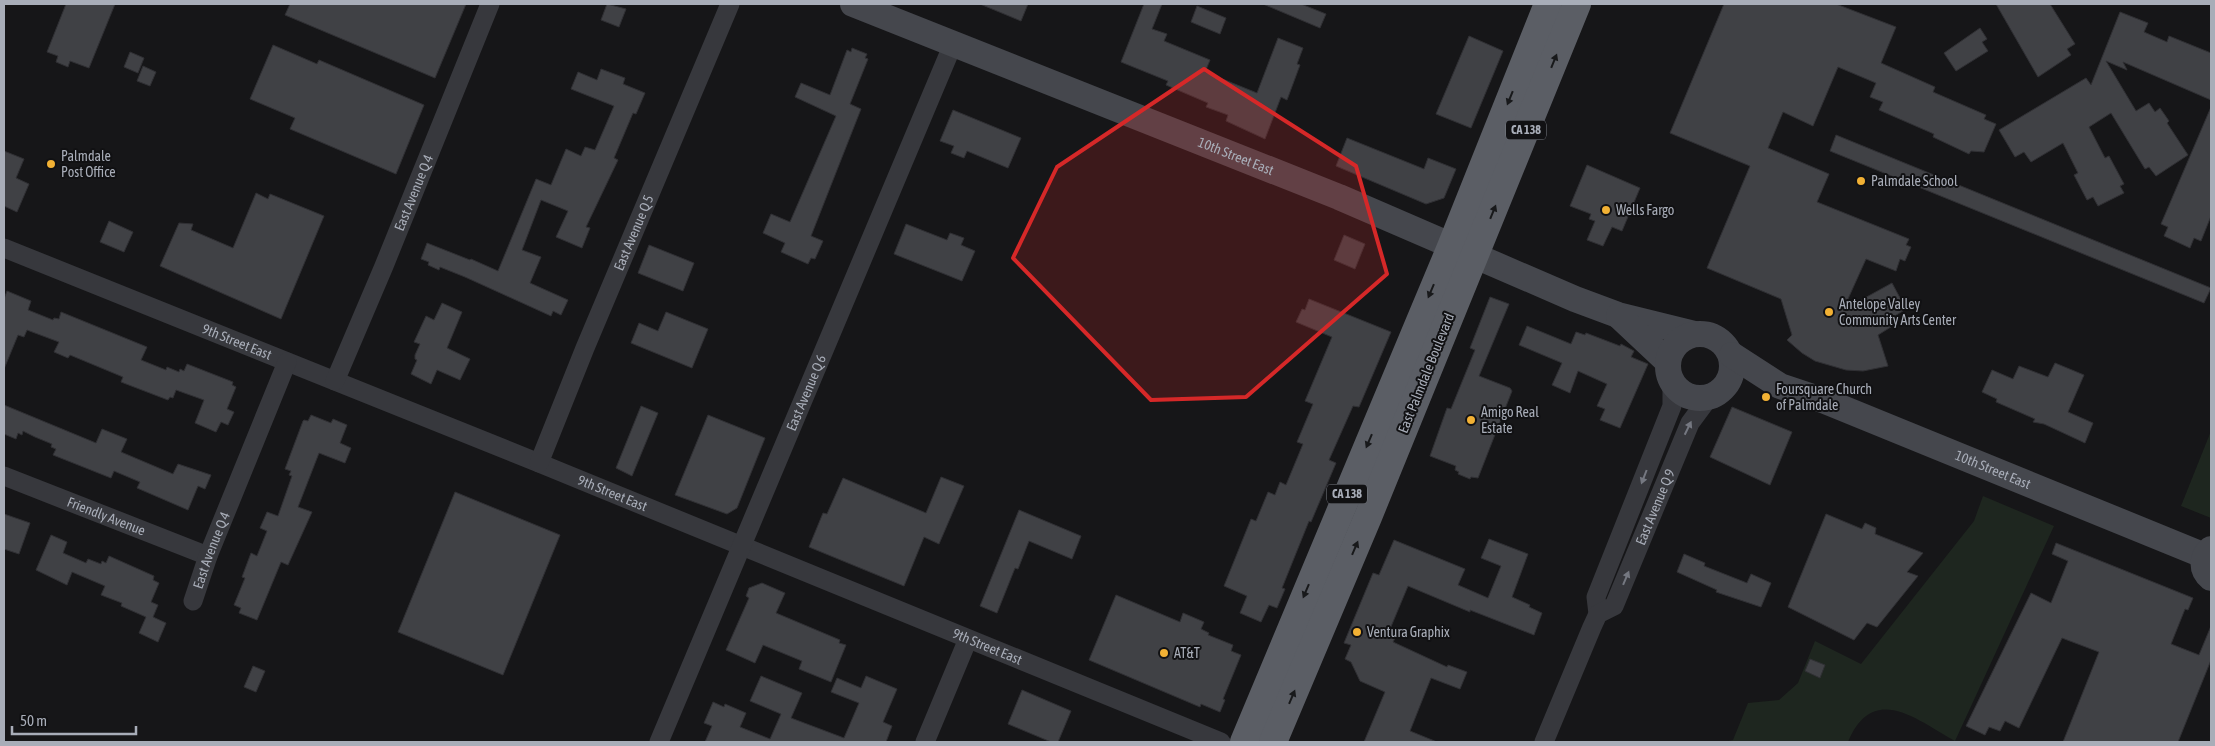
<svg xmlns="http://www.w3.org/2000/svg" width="2215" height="746" font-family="'Asap Condensed',sans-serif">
<rect width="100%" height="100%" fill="#161618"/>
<!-- green -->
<g fill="#1e261f">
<polygon points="2211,431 2211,518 2181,506"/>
<path d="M1983 496 2054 526 1955 741C1916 719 1873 682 1848 742H1724L1733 740 1748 703 1779 700 1798 683 1815 641 1861 664 1974 521Z"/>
</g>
<!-- building -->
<g fill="#404145" stroke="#303034">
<polygon points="66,4 115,4 89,68 70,61 68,67 56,62 58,56 47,52"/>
<polygon points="290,4 466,4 435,78 285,15"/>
<polygon points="607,4 626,9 619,27 601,20"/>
<polygon points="980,4 1028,4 1021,21"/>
<polygon points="1144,4 1162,4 1152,29 1167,34 1164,41 1210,60 1205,72 1257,93 1278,38 1303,48 1297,64 1300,65 1287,100 1281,97 1265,139 1226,121 1228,115 1206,107 1208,103 1166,85 1168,81 1121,62"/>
<polygon points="1263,4 1301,4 1326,14 1320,28"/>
<polygon points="1724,4 1836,4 1896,27 1881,63 1935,87 1933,92 1986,115 1984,119 1996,124 1984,152 1971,151 1969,154 1933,137 1934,134 1879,110 1883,102 1870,97 1876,83 1838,67 1813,126 1783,112 1768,148 1829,174 1817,202 1909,239 1906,245 1911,247 1905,261 1900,259 1896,271 1866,259 1843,310 1892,283 1906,309 1885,322 1894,325 1878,335 1888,366 1863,371 1846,370 1815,361 1802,353 1787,340 1792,335 1781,299 1707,268 1750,166 1670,133"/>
<polygon points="1996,4 2050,4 2075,44 2067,49 2071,55 2038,77"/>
<polygon points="1197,6 1226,18 1220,34 1191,22"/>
<polygon points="2120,12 2148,23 2144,32 2167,42 2169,36 2211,53 2211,100 2123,62 2127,70 2106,61 2136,111 2149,103 2155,112 2160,108 2169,121 2167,123 2188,155 2156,176 2149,167 2145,169 2111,113 2089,127 2105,158 2109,156 2124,184 2120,186 2124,193 2098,206 2093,197 2087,200 2074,175 2078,173 2063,143 2031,162 2024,152 2015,157 1999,130 2086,78 2091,85"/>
<polygon points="1980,28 1987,39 1982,42 1988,51 1956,71 1944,53"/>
<polygon points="1469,36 1503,51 1471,128 1436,114"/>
<polygon points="273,45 317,64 319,60 424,105 396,174 290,129 295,118 250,99"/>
<polygon points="852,48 867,54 865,58 868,59 850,104 861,109 811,236 823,241 815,259 811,258 808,264 781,252 785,243 763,233 771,214 790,222 836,116 795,97 801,83 830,95 847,50 851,52"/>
<polygon points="130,52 144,58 138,73 124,67"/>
<polygon points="143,66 156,72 150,86 137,81"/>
<polygon points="601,69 625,78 623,84 645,93 636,114 633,113 614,158 618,160 586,227 590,228 582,248 556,237 568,211 541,200 522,250 541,257 530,283 568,300 561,315 553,311 551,316 465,277 440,267 439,270 428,265 429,262 421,259 427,243 470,260 471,259 498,271 536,179 551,185 566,149 581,156 585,147 595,150 614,106 571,89 578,72 597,80"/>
<polygon points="2211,107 2211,216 2201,241 2194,238 2190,248 2164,236 2168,227 2161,224"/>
<polygon points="953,110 1021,138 1008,168 967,151 964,158 951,153 954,146 940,141"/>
<polygon points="1836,135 2211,288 2204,303 1830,151"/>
<polygon points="1347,138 1424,169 1428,158 1456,169 1444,198 1426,204 1336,166"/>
<polygon points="4,151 24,159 16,178 29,184 17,212 4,206"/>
<polygon points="1587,165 1640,188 1622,231 1612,227 1603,246 1587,240 1595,221 1589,219 1591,214 1570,206"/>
<polygon points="256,193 268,199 270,194 324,216 281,319 160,266 179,223 193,224 191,230 233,248"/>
<polygon points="109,221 133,232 124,252 100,242"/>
<polygon points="906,224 947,240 950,233 964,238 961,245 975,251 962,281 894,254"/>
<polygon points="1344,235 1365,244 1355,269 1334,260"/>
<polygon points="649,245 694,263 683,291 638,273"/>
<polygon points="7,291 31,301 28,310 53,320 54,318 59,319 61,312 147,347 141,360 166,370 167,367 179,372 180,369 184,371 187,364 233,382 232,385 236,387 227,409 234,412 228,425 221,422 216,432 195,423 204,400 176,390 173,398 170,397 168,400 121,382 123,377 70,355 68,358 54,352 59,342 27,330 24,337 18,335 4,369 4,299"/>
<polygon points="1490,297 1509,304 1479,376 1510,388 1512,391 1478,478 1471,477 1470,479 1458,474 1459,472 1455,470 1456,466 1430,456 1447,408 1451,409 1475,350 1470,348"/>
<polygon points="1309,299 1391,332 1359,407 1353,406 1329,460 1336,463 1311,522 1309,521 1282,588 1285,589 1277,608 1269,605 1261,622 1240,613 1247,596 1224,586 1251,519 1256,521 1268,492 1275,495 1280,482 1286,485 1303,444 1297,442 1313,404 1305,401 1332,337 1296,322 1302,309 1305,310"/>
<polygon points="442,303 462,312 447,348 470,359 460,380 437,370 431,384 411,374 417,360 415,359 415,355 420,344 414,342 426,316 434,320"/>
<polygon points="666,312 708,329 692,368 631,343 639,323 658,331"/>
<polygon points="1527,326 1571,344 1576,332 1585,335 1586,333 1620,346 1621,344 1634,351 1631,357 1648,364 1620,428 1600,420 1605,409 1597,406 1607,384 1578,371 1570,393 1552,385 1562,363 1519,345"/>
<polygon points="2055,363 2084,375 2068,412 2093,423 2085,443 2044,424 2033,422 2035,419 1996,402 1997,399 1982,392 1992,370 2013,379 2019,366 2048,377"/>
<polygon points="4,405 96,443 102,429 127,439 121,452 173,474 178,464 211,475 205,489 198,486 188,510 137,488 140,482 114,471 111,478 53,455 56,449 51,447 52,444 35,437 23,431 22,435 18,433 16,439 4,434"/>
<polygon points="641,406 658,413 632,476 616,468"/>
<polygon points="1732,407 1792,432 1770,485 1710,457"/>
<polygon points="311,415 331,423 333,419 347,425 340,443 351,448 345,463 319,453 298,507 312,512 288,565 281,562 257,620 239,613 241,608 234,605 245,578 242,577 251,553 257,556 267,531 260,528 267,512 278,516 292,476 289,475 291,471 285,469 303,421 304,420 308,421"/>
<polygon points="708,415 765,438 737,508 727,514 675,495"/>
<polygon points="941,477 964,486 939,544 924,537 904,586 809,547 823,513 827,514 843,478 926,513"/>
<polygon points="455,492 560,535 503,675 398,632"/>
<polygon points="1019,510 1081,536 1072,559 1029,541 1018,569 1015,568 997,613 980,606"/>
<polygon points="4,514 30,523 19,554 4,549"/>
<polygon points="1826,514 1862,529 1865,523 1876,528 1875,534 1923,553 1907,572 1918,576 1877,627 1867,623 1854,640 1788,607"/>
<polygon points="51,535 67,542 63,553 86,563 88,559 101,564 102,561 106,563 109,556 154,576 153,580 159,583 151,602 158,605 153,617 166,623 158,642 139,633 146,617 121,606 122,603 101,595 105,586 72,572 67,585 36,570"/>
<polygon points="1489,539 1528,554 1512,597 1530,605 1529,607 1542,613 1534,635 1470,610 1470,612 1408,586 1390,629 1394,631 1393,635 1396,636 1393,642 1447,667 1448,665 1467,672 1460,689 1431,678 1410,731 1437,742 1364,742 1385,692 1360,681 1351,662 1345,659 1351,645 1344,643 1373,573 1379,575 1394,540 1465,569 1458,585 1488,598 1501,566 1481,558"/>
<polygon points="2056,543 2193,598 2188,610 2185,609 2171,644 2199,655 2211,626 2211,660 2178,742 2063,742 2099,652 2062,638 2019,728 2005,721 2000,731 1989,727 1985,735 1966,726 2031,593 2051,603 2068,561 2052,554"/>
<polygon points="1684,554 1705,563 1704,566 1747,583 1751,574 1771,583 1761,607 1716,592 1717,590 1677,572"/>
<polygon points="762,583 785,593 776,613 840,640 839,643 846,645 831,682 799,669 802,661 763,645 755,663 726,650 749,598 746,596 749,588"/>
<polygon points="1116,595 1180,622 1183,613 1204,622 1201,629 1209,633 1208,635 1233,645 1231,651 1241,655 1223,699 1225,700 1220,712 1201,704 1200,707 1089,660"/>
<polygon points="1810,659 1825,665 1820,678 1805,671"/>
<polygon points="253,666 265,671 256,692 244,687"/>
<polygon points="761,676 802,693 791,718 844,738 859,703 831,692 837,678 861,688 866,676 897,689 883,722 892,726 886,742 705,742 712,726 704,723 713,702 724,707 725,704 746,713 740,727 770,739 781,714 750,701"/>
<polygon points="1022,690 1071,711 1058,742 1051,742 1008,724"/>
</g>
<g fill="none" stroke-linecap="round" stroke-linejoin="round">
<!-- minor -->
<g stroke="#37383d" stroke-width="19">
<path id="s1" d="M4 248 539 463 1221 742"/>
<path id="s2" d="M335 381 384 266 490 4"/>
<path id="s3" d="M539 463 585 348 730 4"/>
<path id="s4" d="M4 476 208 556"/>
<path id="s5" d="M193 601 208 556 287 362"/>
<polyline points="1598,614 1596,597 1672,406 1672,381"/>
<path id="s6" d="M659 742 953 44"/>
<polyline points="925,742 968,639"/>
<path id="s7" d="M1544 742 1592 627 1598 614 1614 606 1690 423 1710 396"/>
</g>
<!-- secondary -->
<g stroke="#45474d" stroke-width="26">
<path id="s8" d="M853 4 1339 197 1575 299 1618 315 1695 334"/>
<polyline points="1619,316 1668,362"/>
<circle cx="1700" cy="366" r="32"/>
<path id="s9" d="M1732 355 1780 386 1825 401 2205 556"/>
<path d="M2211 549C2201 557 2201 570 2211 578"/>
</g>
<!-- trunk -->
<g stroke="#5b5e65" stroke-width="28">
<polyline points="1244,742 1451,247 1548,4"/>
<polyline points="1273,742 1368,517 1577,4"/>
</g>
</g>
<!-- one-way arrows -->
<defs><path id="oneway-solid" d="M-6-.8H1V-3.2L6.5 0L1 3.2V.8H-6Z" transform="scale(1.25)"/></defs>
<g fill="#18191b">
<use href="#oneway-solid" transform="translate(1554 61) rotate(-68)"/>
<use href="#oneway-solid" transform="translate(1510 98) rotate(112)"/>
<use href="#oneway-solid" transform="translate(1493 212) rotate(-68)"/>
<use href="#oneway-solid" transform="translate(1431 291) rotate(113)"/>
<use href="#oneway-solid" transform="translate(1369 441) rotate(113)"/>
<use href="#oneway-solid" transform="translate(1355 548) rotate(-67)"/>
<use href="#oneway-solid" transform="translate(1306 591) rotate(113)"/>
<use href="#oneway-solid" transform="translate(1292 697) rotate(-67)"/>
</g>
<g fill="#757881">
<use href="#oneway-solid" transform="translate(1688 428) rotate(-64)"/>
<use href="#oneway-solid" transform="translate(1644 477) rotate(111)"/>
<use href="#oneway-solid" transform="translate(1626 578) rotate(-67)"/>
</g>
<!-- marked area -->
<path fill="#d62828" fill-opacity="0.2" stroke="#d62828" stroke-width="4" stroke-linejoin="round" d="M1204 69 1356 166 1387 274 1246 397 1151 400 1013 258 1057 167Z"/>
<!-- markers -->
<g fill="#f2b134" stroke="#111113" stroke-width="2">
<circle cx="51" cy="164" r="5"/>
<circle cx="1861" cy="181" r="5"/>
<circle cx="1606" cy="210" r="5"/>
<circle cx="1829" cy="312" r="5"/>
<circle cx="1766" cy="397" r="5"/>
<circle cx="1471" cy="420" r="5"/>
<circle cx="1357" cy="632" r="5"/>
<circle cx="1164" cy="653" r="5"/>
</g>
<g text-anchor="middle" stroke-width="4" stroke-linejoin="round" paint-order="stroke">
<!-- shield labels -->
<g fill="#111113" stroke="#7b7e86" stroke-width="1">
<rect x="1506" y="120.5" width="40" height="19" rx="4"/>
<rect x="1327" y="484.5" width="40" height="19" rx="4"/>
</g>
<g font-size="12" font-weight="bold" fill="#a8adb8">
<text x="1526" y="134">CA 138</text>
<text x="1347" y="498">CA 138</text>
</g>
<!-- poi labels -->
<g font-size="14" fill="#a8adb8" stroke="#111113" text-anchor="start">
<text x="61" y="161">Palmdale<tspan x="61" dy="16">Post Office</tspan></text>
<text x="1871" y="186">Palmdale School</text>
<text x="1616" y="215">Wells Fargo</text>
<text x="1839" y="309">Antelope Valley<tspan x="1839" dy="16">Community Arts Center</tspan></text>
<text x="1776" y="394">Foursquare Church<tspan x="1776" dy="16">of Palmdale</tspan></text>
<text x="1481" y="417">Amigo Real<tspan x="1481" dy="16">Estate</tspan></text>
<text x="1367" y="637">Ventura Graphix</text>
<text x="1174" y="658">AT&amp;T</text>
</g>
<!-- street labels -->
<g font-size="14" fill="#a8adb8" stroke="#111113">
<text dy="5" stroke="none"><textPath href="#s8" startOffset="412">10th Street East</textPath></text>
<text dy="5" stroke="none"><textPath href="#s2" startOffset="204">East Avenue Q 4</textPath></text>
<text dy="5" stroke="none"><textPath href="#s3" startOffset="249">East Avenue Q 5</textPath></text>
<text dy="5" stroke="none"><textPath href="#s1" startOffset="251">9th Street East</textPath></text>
<text transform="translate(1426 373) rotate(-68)" y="5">East Palmdale Boulevard</text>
<text dy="5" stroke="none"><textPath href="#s6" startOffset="379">East Avenue Q 6</textPath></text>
<text dy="5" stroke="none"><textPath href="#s9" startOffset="286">10th Street East</textPath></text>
<text dy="5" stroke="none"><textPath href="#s1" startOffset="656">9th Street East</textPath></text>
<text dy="5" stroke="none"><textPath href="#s7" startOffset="264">East Avenue Q 9</textPath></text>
<text dy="5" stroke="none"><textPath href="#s4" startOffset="110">Friendly Avenue</textPath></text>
<text dy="5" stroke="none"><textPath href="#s5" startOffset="54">East Avenue Q 4</textPath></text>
<text dy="5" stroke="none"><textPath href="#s1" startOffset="1061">9th Street East</textPath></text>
</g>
</g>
<!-- border -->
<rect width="2215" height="746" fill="none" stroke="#a8adb8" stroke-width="10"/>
<!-- scale -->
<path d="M12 726v8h124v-8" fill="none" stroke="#a8adb8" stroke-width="2.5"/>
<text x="20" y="726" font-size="15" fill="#a8adb8" stroke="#111113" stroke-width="4" paint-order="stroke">50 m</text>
</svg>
